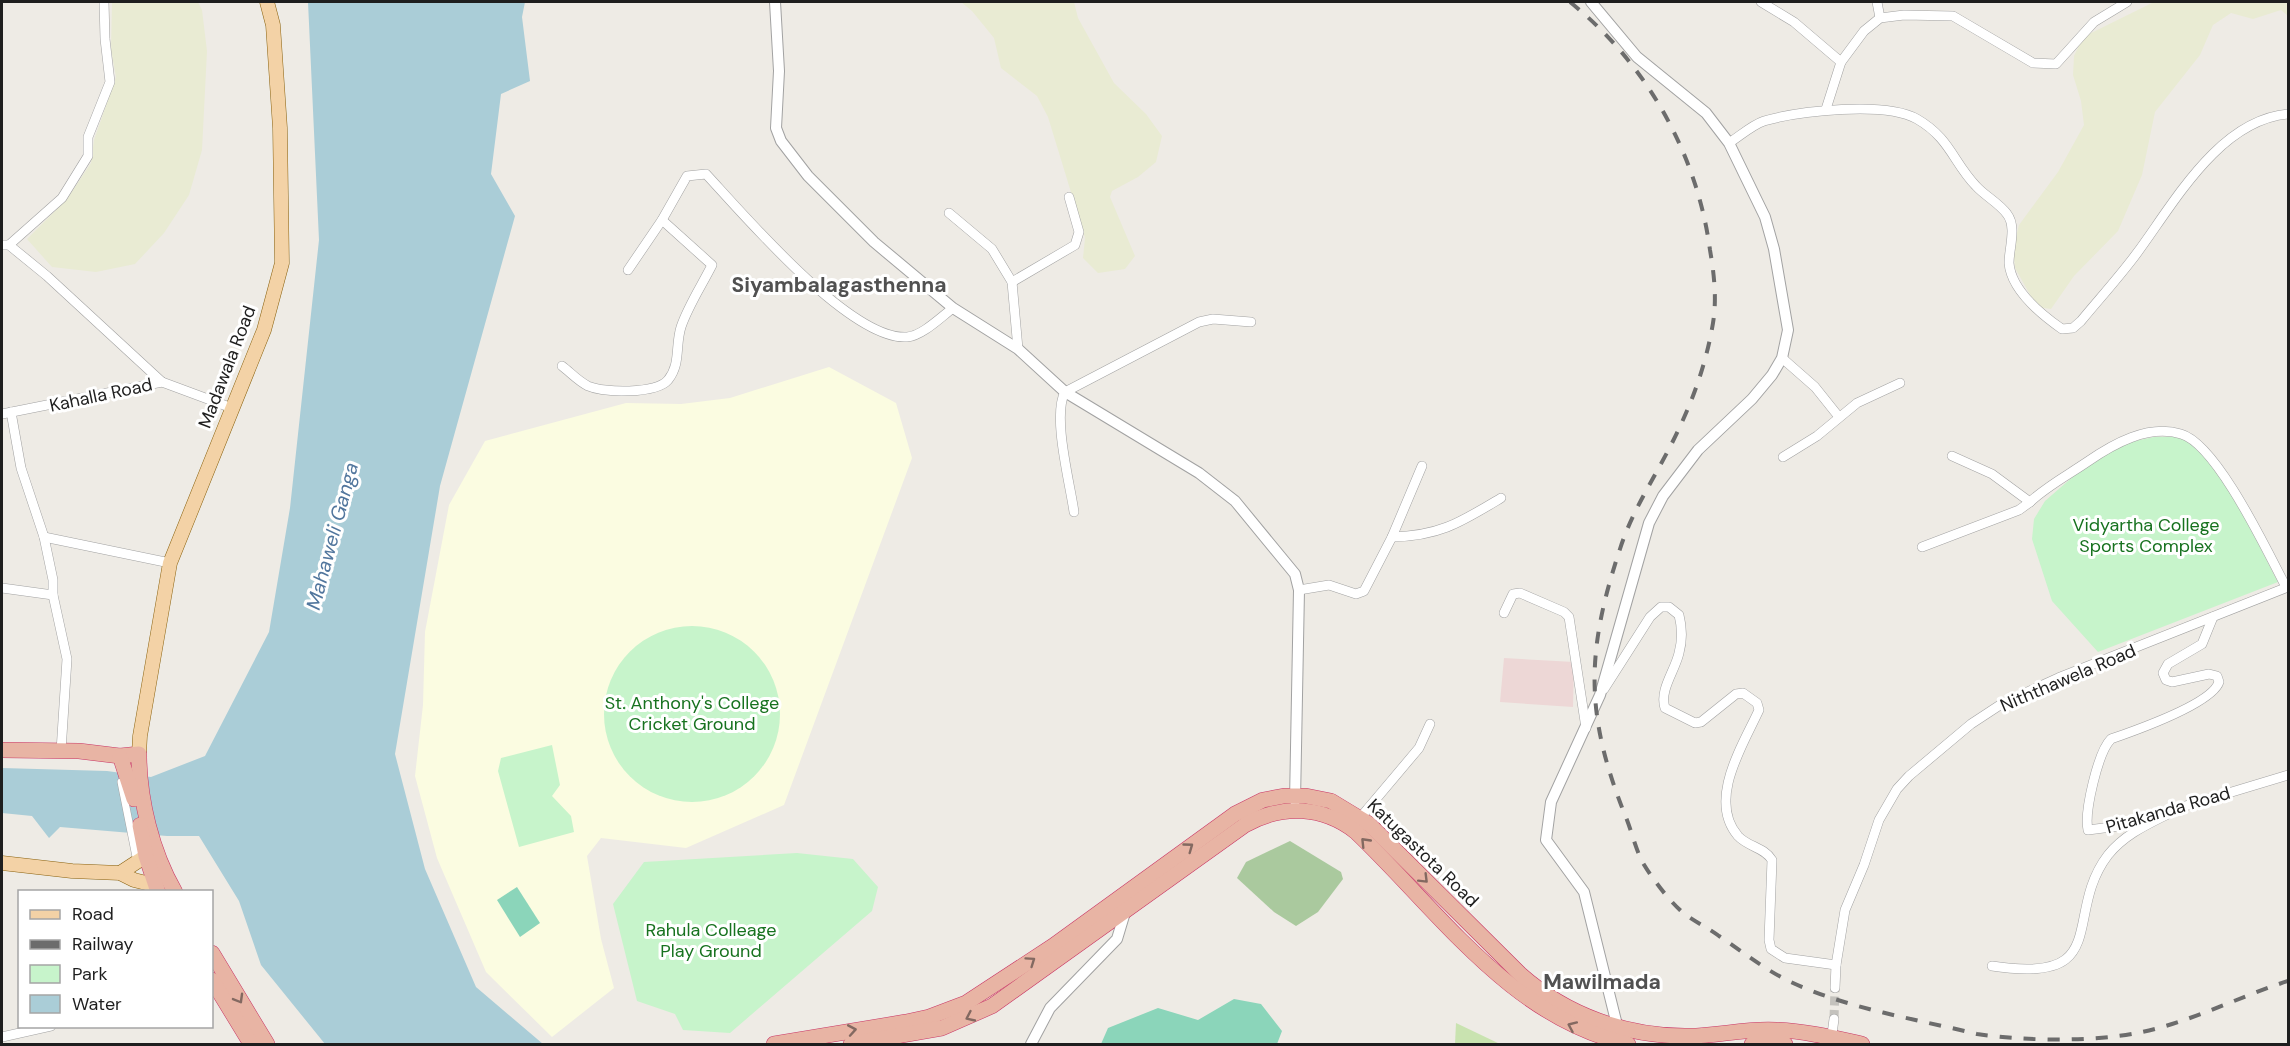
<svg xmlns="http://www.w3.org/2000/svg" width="2290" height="1046" font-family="'DM Sans',sans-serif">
<rect width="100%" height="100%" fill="#eeebe5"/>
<!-- commercial -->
<polygon fill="#edd7d6" points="1504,658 1574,662 1573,707 1500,702"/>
<!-- education -->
<polygon fill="#fbfce1" points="829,367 896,403 912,458 784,805 686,848 601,838 587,856 601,939 614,988 552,1037 486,972 437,858 415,776 423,705 425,632 449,505 485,441 626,403 681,404 730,398"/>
<!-- farmland -->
<g fill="#e9ebd3">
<polygon points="112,2 198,2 202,10 207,51 202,150 189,195 164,233 135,264 96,272 52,267 27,239 67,199 91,163 94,140 116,77 111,50"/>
<polygon points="961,2 1074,2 1078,18 1114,83 1146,114 1162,136 1156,162 1138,177 1112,191 1110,197 1135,256 1125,269 1098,273 1083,258 1085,238 1048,117 1037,96 1001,68 994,38 972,11"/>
<polygon points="2154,2 2288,2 2288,16 2281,10 2253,19 2231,13 2213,25 2200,55 2155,112 2142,175 2118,231 2074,276 2051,309 2037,307 2015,268 2013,247 2019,225 2058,172 2084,125 2081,101 2073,75 2074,56 2083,37"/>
</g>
<!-- grass -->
<polygon fill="#c9e3b0" points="1456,1023 1500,1044 1455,1044"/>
<!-- forest -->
<polygon fill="#aac99e" points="1290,841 1341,872 1343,879 1318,912 1296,926 1274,912 1237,878 1246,862"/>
<!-- park -->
<g fill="#c7f4cb">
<path d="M2154 437C2166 437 2180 435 2190 443 2226 469 2256 542 2278 582L2098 652 2052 601 2032 539 2034 519 2045 501 2091 461 2130 442Z"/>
<circle cx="692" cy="714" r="88"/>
<polygon points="552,745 560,785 552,796 571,816 574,832 519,847 498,771 501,758"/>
<polygon points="797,853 853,859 878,887 872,911 730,1033 683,1030 675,1014 637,1001 613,904 644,862"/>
</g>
<!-- pitch -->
<g fill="#8bd5ba">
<polygon points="517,887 540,923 520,937 497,900"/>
<polygon points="1234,999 1261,1004 1282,1031 1277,1044 1101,1044 1108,1028 1158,1008 1198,1020"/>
</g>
<!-- water -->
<polygon fill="#aacdd7" points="308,2 525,2 522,17 530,81 501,94 491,174 515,216 440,486 395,754 425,869 476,987 543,1044 325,1044 261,965 239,901 199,836 167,836 60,827 49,838 32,816 2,813 2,768 107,771 151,777 205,756 269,632 290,508 319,240"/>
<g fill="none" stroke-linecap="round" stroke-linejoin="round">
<!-- minor-tunnel -->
<polyline stroke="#c4c2bd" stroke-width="9" stroke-dasharray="9 4.5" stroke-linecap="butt" points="1834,1019 1835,988"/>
<!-- pedestrian casing -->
<g stroke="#a2a2a2" stroke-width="8">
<polyline id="pedestrian" points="121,782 137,862"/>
</g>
<!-- minor casing -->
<g stroke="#a2a2a2" stroke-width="10">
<g id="minor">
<polyline points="1761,2 1794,22 1841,62"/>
<polyline points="1877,2 1880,18"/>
<polyline points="1826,109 1841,62 1864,31 1880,18 1904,15 1953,16 2033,63 2056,64 2094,22 2127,2"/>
<path d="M1729 143C1740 136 1752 125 1764 121 1799 111 1885 101 1917 119 1950 138 1953 162 1976 186 1985 196 1999 203 2007 214 2017 227 2009 248 2009 263 2011 290 2042 315 2062 329L2073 328 2081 321C2100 298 2120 276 2137 253 2174 203 2219 120 2288 114"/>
<polyline points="949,213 992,249 1012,282 1018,349"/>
<polyline points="2,245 9,245 47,276 162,382"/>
<polyline points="9,245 62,198 88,156 88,137 110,82 105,39 104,2"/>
<path d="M628 270 662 220 687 176 706 174C744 215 851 341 907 337 922 336 941 317 953 308"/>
<polyline points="1012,282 1075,245 1079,232 1069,197"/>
<polyline points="1782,358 1815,387 1839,417"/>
<path d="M562 366C570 372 578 381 588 386 604 393 656 394 668 380 681 364 675 346 681 327 688 306 702 285 712 265L662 220"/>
<polyline points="11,412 21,468 44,537 53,580 53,595 67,659 61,751"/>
<polyline points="2,414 162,382 232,408"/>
<path d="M1952 456 1992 474 2030 502C2047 486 2068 475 2087 462 2113 444 2148 424 2181 434 2217 444 2268 553 2286 587"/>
<polyline points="1783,457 1817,436 1857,403 1900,383"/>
<path d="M1074 512C1070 483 1052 416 1065 392L1199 322 1213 319 1251 322"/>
<polyline points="44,537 170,563"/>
<path d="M1392 537C1440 536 1461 522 1501 498"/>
<polyline points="1922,547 2019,510 2030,502"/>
<polyline points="2,588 53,595"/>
<polyline points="1299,590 1329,585 1356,594 1364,591 1392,537 1422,466"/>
<polyline points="1504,613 1513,594 1520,593 1564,612 1569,617 1586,728"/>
<path d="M2213 617 2202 644 2168 664 2163 673 2166 680 2172 682 2209 674 2217 676 2219 682C2212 704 2134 731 2111 739 2098 752 2084 812 2088 830L2119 826 2288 775"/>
<path d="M1604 689 1650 617 1661 607H1669L1679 615C1682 627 1682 642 1679 653 1675 671 1659 690 1665 708L1695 723 1701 722 1736 694 1743 693 1757 703 1759 710C1743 745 1707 800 1738 836 1748 847 1764 847 1772 860L1769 940 1771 949 1785 958 1836 965"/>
<polyline points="1360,818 1419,748 1430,724"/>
<path d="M1992 966C2114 985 2062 915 2108 855 2124 835 2146 825 2168 814"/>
<polyline points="1835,988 1836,965 1845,910 1864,865 1879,820 1897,789 1909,776 1971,724 2003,703 2058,678 2288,587"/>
<polyline points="2,1037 51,1026"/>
<polyline points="1831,1042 1834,1019"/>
</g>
</g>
<!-- tertiary casing -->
<g stroke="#a2a2a2" stroke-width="12">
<g id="tertiary">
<polyline points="775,2 779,71 776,128 781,141 808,176 874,242 953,308 1018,349 1065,392 1199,473 1235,501 1295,574 1299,590 1295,801"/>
<polyline points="1591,2 1637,57 1706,113 1729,143 1765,217 1774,249 1788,330 1782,358 1772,375 1752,399 1698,450 1663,496 1649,523 1600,695 1551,802 1546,840 1584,892 1619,1033"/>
<polyline points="1031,1044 1050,1008 1117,939 1126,909"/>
</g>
</g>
<!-- primary casing -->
<g stroke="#8a620f" stroke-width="15">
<g id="primary">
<polyline points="139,754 140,736 170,563 264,330 282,263 280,128 273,25 267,2"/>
<polyline points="2,863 72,871 120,873 134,880 154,885"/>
<polyline points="120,873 146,856"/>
</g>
</g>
<!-- trunk casing -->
<g stroke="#c93666" stroke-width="16">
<g id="trunk">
<path d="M2 750 79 751 120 756 139 754C139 800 152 852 175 892"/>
<polyline points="120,756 134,799"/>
<polyline points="140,825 146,856 158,892"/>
<polyline points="212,953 267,1044"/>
<polyline points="212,980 251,1044"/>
<path d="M774 1044 906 1022 929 1017 966 1003 1053 946 1235 814 1263 800 1284 796H1306L1331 801 1369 824 1520 974C1566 1015 1627 1037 1689 1036 1718 1036 1747 1028 1776 1030 1805 1031 1834 1038 1862 1044"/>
<path d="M851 1044 942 1028 992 1006 1245 825C1282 804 1323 806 1356 832 1439 911 1511 1018 1628 1044"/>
<polyline points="1752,1044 1785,1044"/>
</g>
</g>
<!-- pedestrian -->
<use href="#pedestrian" stroke="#fff" stroke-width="7"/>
<!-- minor -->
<use href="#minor" stroke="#fff" stroke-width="9"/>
<!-- tertiary -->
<use href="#tertiary" stroke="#fff" stroke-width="10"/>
<!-- primary -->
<use href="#primary" stroke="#f3d2a6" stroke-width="14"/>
<!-- trunk -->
<use href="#trunk" stroke="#e8b4a4" stroke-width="15"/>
<!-- rail -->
<path stroke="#6c6c6c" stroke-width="4" stroke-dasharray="12 12" stroke-linecap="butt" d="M1570 2C1646 63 1697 153 1710 250 1714 273 1717 299 1713 323 1706 365 1692 403 1673 441 1655 477 1632 511 1620 549 1585 654 1585 717 1627 820 1632 833 1636 850 1643 863 1652 878 1667 898 1680 910 1691 920 1707 927 1719 936 1743 952 1765 970 1791 982 1849 1009 1916 1019 1977 1034 2023 1041 2091 1042 2137 1033 2189 1023 2238 997 2288 981"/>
</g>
<!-- one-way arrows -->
<defs><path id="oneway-chevron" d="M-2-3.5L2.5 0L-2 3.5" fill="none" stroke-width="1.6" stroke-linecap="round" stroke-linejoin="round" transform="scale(1.5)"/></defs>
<g stroke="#836961">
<use href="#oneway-chevron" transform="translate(1365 842) rotate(-134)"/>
<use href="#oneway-chevron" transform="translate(1189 847) rotate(-36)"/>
<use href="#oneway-chevron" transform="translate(1424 879) rotate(45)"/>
<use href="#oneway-chevron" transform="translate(1031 961) rotate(-35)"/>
<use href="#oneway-chevron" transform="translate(239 999) rotate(60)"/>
<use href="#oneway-chevron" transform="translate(970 1017) rotate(155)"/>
<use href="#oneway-chevron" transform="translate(1572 1026) rotate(-156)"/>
<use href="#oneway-chevron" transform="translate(852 1030) rotate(-10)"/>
</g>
<g text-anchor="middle" stroke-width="6" stroke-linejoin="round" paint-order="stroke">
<!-- street labels -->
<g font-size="18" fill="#1e1e1e" stroke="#fff">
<text transform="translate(227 367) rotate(-69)" y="6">Madawala Road</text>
<text transform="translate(101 395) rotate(-12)" y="6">Kahalla Road</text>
<text transform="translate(2068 678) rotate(-23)" y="6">Niththawela Road</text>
<text transform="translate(2168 810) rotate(-16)" y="6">Pitakanda Road</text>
<text transform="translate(1423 853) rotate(44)" y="6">Katugastota Road</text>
</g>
<!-- park labels -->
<g font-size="18" fill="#17721f" stroke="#fff">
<text x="2146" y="531">Vidyartha College<tspan x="2146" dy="21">Sports Complex</tspan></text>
<text x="692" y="709">St. Anthony's College<tspan x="692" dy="21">Cricket Ground</tspan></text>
<text x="711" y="936">Rahula Colleage<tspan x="711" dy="21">Play Ground</tspan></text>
</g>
<!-- water labels -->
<g font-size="20" font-style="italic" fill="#51769d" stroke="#fff">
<text transform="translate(332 536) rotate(-75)" y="7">Mahaweli Ganga</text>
</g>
<!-- quarter labels -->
<g font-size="21" font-weight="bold" fill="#515151" stroke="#fff">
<text x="839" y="292">Siyambalagasthenna</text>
<text x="1602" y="989">Mawilmada</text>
</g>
</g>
<!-- border -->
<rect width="2290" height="1046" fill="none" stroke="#1e1e1e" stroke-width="6"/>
<!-- legend -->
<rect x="18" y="890" width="195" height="138" fill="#ffffff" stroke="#a5a5a5" stroke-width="1.5"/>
<rect x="30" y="910" width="30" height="9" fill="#f3d2a6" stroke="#a5a5a5" stroke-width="1.5"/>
<text x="72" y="920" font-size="18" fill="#1e1e1e">Road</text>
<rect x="30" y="940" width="30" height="9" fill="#6c6c6c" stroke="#a5a5a5" stroke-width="1.5"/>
<text x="72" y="950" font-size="18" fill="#1e1e1e">Railway</text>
<rect x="30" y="965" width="30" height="18" fill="#c7f4cb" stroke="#a5a5a5" stroke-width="1.5"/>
<text x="72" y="980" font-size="18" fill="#1e1e1e">Park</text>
<rect x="30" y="995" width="30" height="18" fill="#aacdd7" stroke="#a5a5a5" stroke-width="1.5"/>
<text x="72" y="1010" font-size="18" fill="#1e1e1e">Water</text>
</svg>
